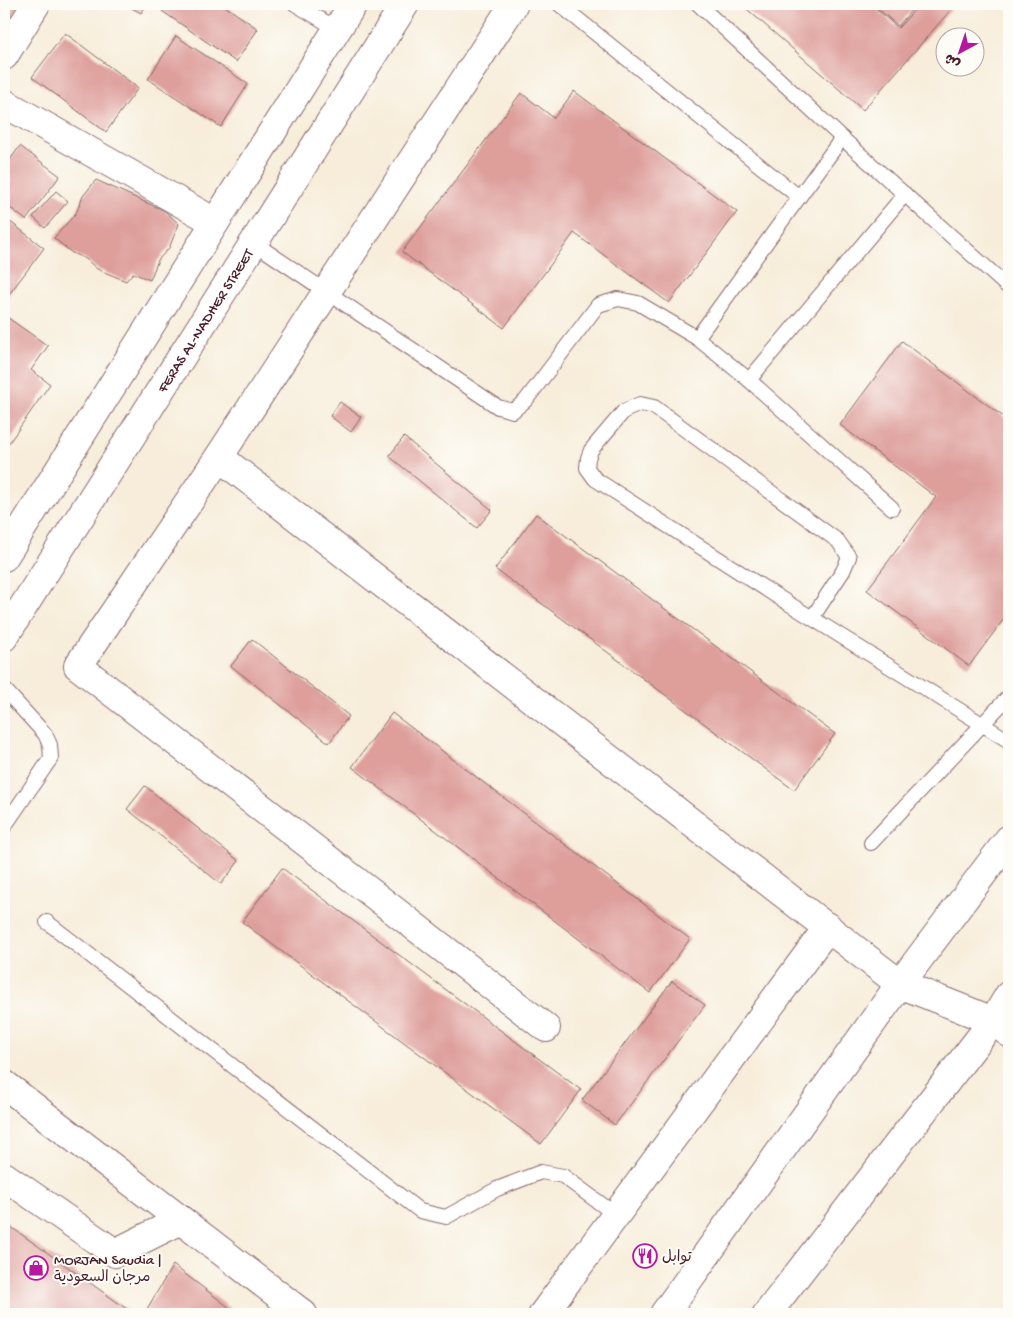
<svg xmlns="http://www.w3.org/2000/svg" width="1013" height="1318" font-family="'Gochi Hand','Playpen Sans Arabic',sans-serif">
<rect width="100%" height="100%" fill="#fdfcf7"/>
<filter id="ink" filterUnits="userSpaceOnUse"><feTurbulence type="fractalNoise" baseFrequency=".02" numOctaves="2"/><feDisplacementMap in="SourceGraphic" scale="10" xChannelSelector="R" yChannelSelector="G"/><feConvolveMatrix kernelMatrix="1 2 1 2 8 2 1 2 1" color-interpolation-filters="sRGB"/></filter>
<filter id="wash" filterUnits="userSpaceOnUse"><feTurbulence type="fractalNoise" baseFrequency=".0096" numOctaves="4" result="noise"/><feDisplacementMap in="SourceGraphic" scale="20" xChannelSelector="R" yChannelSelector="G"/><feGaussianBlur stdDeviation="1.12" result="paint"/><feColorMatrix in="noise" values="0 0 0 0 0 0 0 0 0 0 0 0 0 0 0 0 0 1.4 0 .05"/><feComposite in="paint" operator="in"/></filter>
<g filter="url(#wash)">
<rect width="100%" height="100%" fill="#f7edda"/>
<g id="blocks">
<!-- building -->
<g fill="#de9f9b">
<polygon points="4,4 26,4 4,34"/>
<polygon points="124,4 147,4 141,13"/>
<polygon points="167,4 222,4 258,29 236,62 162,11"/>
<polygon points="741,4 871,4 898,28 920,4 956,4 863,110"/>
<polygon points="873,4 917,4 898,26"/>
<polygon points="65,33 138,88 106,132 32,77"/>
<polygon points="176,36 248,84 221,127 148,79"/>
<polygon points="574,91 737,212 669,303 574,233 504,328 402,252 521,93 554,118"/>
<polygon points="20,146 60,176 26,220 4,203 4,168"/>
<polygon points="96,180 165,211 179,224 169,248 158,260 150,280 133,273 126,281 97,269 86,259 72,253 54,238 76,213 83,196"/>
<polygon points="56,191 68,201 45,228 33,217"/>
<polygon points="8,220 44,248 7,297 4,294 4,226"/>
<polygon points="4,315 48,346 31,370 50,384 4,450"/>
<polygon points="902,341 1009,421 1009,612 969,666 867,590 936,497 840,425"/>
<polygon points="340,402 361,417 351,432 330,416"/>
<polygon points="404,437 492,510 477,528 389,456"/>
<polygon points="536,514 835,734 794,790 495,569"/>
<polygon points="252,639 349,716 329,743 231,666"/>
<polygon points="392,713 690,939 650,993 352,767"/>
<polygon points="145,786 239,861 221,884 127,809"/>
<polygon points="282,868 581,1090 541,1144 242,922"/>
<polygon points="672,981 705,1005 615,1125 582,1100"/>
<polygon points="4,1222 134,1314 4,1314"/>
<polygon points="173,1265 238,1314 144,1314"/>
</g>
</g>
</g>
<g filter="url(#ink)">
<use href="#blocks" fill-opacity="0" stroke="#876768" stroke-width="1"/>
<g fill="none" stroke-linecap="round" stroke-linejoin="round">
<!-- lane casing -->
<g stroke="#876768" stroke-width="16">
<g id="lane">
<polyline points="295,4 337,29"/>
<polyline points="559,4 799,197"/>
<polyline points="698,4 842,138 1009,288"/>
<polyline points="254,243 498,407 513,411 526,400 598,305 618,299 638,303 697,338 749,380 892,508"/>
<polyline points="697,338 842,138"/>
<polyline points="749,380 905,194"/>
<polyline points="812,618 843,571 849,557 838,541 654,407 640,404 624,411 591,450 588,458 587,468 595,479 775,595 1009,741"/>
<polyline points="4,689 45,734 50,745 51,758 4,827"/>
<polyline points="871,843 1009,696"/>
<polyline points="47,922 420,1211 446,1217 497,1189 541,1172 563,1176 616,1215"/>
</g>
</g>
<!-- street casing -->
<g stroke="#876768" stroke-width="30">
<g id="street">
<polyline points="514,4 219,457 78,666 546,1028"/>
<polyline points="4,56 36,4"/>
<polyline points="4,103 215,222"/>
<polyline points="219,457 900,984 993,1021 1009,1033"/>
<polyline points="4,1084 303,1314"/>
<polyline points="4,1176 115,1253 181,1220"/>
<polyline points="543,1314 828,927"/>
<polyline points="664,1314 900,984 1009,839"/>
<polyline points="767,1314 993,1021 1009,995"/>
</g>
</g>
<!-- secondary casing -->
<g stroke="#876768" stroke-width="30">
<g id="secondary">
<polyline points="4,557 353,4"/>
<path id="s1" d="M4 637 405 4"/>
</g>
</g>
<!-- lane -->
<use href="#lane" stroke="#fff" stroke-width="14"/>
<!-- street -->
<use href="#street" stroke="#fff" stroke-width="28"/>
<!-- secondary -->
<use href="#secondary" stroke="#fff" stroke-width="28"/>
</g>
</g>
<!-- icons -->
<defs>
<g id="restaurant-ring" transform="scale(1.25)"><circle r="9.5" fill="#fdfcf7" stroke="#b5179e" stroke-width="1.5"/><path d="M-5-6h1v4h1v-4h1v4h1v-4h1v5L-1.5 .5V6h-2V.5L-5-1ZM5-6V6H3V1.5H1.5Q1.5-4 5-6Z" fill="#b5179e"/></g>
<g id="shop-ring" transform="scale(1.25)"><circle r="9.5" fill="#fdfcf7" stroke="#b5179e" stroke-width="1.5"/><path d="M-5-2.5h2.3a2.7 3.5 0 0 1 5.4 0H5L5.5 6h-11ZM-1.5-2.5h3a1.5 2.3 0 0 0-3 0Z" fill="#b5179e"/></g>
</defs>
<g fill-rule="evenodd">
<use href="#restaurant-ring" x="645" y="1256"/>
<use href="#shop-ring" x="36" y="1268"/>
</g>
<g text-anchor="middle" stroke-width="4" stroke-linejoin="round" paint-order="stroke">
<!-- street labels -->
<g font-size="15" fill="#4a1f2b" stroke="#fdfcf7">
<text dy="5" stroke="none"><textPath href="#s1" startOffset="375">FERAS AL-NADHER STREET</textPath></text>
</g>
<!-- poi labels -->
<g font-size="15" fill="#4a1f2b" stroke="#fdfcf7" text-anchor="start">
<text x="662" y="1261">توابل</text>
<text x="54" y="1264">MORJAN Saudia |<tspan x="54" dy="17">مرجان السعودية</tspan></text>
</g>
</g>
<!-- margin -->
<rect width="1013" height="1318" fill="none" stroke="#fdfcf7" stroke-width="20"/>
<!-- north arrow -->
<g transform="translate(960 52) rotate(220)"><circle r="24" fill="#fdfcf7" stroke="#b5a4a5"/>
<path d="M0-4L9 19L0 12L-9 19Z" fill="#b5179e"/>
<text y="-8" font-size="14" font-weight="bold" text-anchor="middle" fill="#4a1f2b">ش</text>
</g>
</svg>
